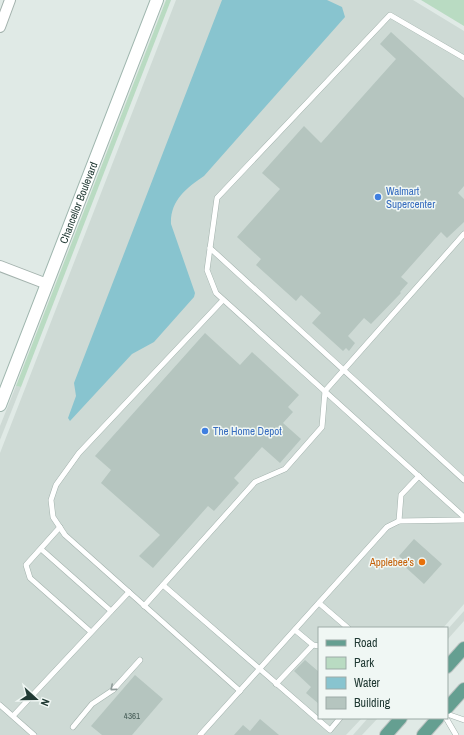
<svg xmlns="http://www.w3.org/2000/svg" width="464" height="735" font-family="'Archivo Narrow',sans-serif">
<rect width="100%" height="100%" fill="#e0eae6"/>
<!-- built -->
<g fill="#cedad5">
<polygon points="176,0 413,0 464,31 464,604 443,628 319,628 319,718 362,718 346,735 0,735 0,453"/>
<polygon points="16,386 21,387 0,440 0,426"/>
<polygon points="464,611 464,621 447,640 447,630"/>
<polygon points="368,718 378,718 362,735 353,735"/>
</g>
<!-- green -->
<g fill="#b9dbc2">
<polygon points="166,0 171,0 21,387 16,386"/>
<polygon points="421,0 464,0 464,26"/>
</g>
<!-- water -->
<path fill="#88c4cf" d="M222 0H327L342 7 345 17 204 176C186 188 170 201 171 224L195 293 194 297 154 342 132 354 70 421 68 418 76 396 74 383Z"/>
<!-- building -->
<g fill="#b5c5bf">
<polygon points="391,32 464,98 464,186 458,193 464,199 464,222 447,238 441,232 401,277 408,283 400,292 401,293 371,324 364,318 348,336 355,343 349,351 346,348 343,351 312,323 321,313 301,295 296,301 256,265 261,259 237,237 280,189 262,173 304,126 321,143 396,59 380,44"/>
<polygon points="205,333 240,365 252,352 299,395 288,407 293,412 283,423 301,439 280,463 262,447 234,478 239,483 214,511 208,506 153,568 139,556 160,535 101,483 111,470 95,456"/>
<polygon points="414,539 442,564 424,584 402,564 404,561 399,556"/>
<polygon points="305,660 319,672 319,704 306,693 311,687 294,671"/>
<polygon points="135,675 163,699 132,735 102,735 91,726"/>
<polygon points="260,719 279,735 234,735 243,725 250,731"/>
</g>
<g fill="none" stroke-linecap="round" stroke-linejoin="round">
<!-- lane casing -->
<g stroke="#a3b2ad" stroke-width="6">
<g id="lane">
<polyline points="464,58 390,15 217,198 207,270 216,293 464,517"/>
<polyline points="210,248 464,480"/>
<polyline points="223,300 79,453 56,485 51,500 53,517 65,535 240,691"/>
<polyline points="399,521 401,495 419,476"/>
<polyline points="60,527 26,565 30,578 91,632"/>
<polyline points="41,549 111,611"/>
<polyline points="163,585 330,730 340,718"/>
<polyline points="319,603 348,628"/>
<polyline points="144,606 255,482 285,469 322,427 325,391 464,234"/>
<polyline points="295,630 313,645"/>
<polyline points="276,684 313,645 319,646"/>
<polyline points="0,705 34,735"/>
<polyline points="447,714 464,720"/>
<polyline points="13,716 129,592"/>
<polyline points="446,718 456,735"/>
<polyline points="73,727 92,704 113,690 140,660"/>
<polyline points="200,735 387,527 399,521 464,520"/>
</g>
</g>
<!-- street casing -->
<g stroke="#a3b2ad" stroke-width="12">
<g id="street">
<polyline points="0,27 10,0"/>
<polyline points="0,266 47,284"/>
</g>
</g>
<!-- secondary casing -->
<g stroke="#9fb6ae" stroke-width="14">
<g id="secondary">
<path id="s1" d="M0 405 157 0"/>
</g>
</g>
<!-- primary casing -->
<g stroke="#bcc4c2" stroke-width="14">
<g id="primary">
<polyline points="447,667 464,648"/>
<polyline points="447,708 464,689"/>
<polyline points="386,735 401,718"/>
<polyline points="423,735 438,718"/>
</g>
</g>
<!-- lane -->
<use href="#lane" stroke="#fff" stroke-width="5"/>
<!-- street -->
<use href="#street" stroke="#fff" stroke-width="10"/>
<!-- secondary -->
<use href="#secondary" stroke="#fff" stroke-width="12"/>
<!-- primary -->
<use href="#primary" stroke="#659f91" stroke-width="12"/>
</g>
<!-- one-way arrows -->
<defs><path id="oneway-chevron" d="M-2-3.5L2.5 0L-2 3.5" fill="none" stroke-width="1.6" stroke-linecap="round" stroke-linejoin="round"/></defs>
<use stroke="#909c9a" href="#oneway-chevron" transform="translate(113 688) rotate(139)"/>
<!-- markers -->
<g fill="#3f7fe0" stroke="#f0f7f4" stroke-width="1.5">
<circle cx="378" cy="197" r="4"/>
<circle cx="205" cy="431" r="4"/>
</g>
<circle fill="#e8710a" stroke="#f0f7f4" stroke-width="1.5" cx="422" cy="562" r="4"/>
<g text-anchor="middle" stroke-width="3" stroke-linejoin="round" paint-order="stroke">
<!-- number labels -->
<g font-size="9" fill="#465d57">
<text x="132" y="719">4361</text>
</g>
<!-- shop labels -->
<g font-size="11" fill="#366cbe" stroke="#f0f7f4" text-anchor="start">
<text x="386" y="195">Walmart<tspan x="386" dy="13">Supercenter</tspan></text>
<text x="213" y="435">The Home Depot</text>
</g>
<!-- street labels -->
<g font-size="11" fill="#213a34" stroke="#f0f7f4">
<text dy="4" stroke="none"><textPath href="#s1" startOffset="217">Chancellor Boulevard</textPath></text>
</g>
<!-- food labels -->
<g font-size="11" fill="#c56008" stroke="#f0f7f4" text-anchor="end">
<text x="414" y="566">Applebee's</text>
</g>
</g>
<!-- legend -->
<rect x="318" y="627" width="130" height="92" fill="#f0f7f4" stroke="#9daba7"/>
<rect x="326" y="640" width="20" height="6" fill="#659f91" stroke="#9daba7"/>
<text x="354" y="647" font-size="12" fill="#213a34">Road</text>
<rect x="326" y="657" width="20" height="12" fill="#b9dbc2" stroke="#9daba7"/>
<text x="354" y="667" font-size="12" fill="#213a34">Park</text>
<rect x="326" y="677" width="20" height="12" fill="#88c4cf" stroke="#9daba7"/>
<text x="354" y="687" font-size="12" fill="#213a34">Water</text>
<rect x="326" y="697" width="20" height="12" fill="#b5c5bf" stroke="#9daba7"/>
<text x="354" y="707" font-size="12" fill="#213a34">Building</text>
<!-- north arrow -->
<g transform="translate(36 699) rotate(111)" stroke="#f0f7f4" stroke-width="3" paint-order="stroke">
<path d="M0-3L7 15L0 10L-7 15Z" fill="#213a34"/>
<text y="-6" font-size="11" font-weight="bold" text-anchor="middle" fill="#213a34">N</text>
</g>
</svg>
